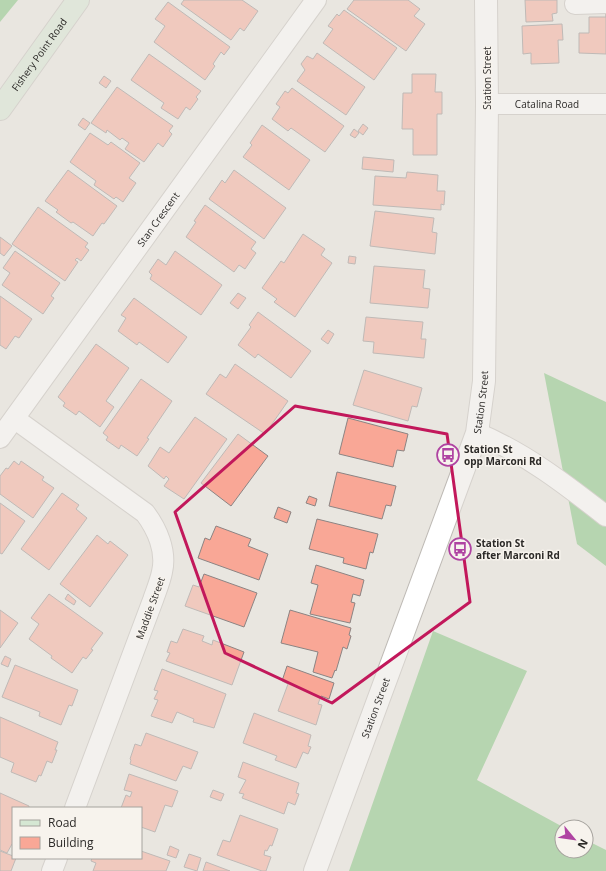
<svg xmlns="http://www.w3.org/2000/svg" width="606" height="871" font-family="'Open Sans',sans-serif">
<rect width="100%" height="100%" fill="#e9e6e0"/>
<!-- forest -->
<g fill="#79c076">
<polygon points="0,0 18,0 0,22"/>
<polygon points="544,373 606,402 606,566 577,544"/>
<polygon points="433,631 527,671 477,780 563,827 562,851 586,851 586,840 606,850 606,871 349,871"/>
</g>
<!-- building -->
<g fill="#f9a796" stroke="#8c8483">
<polygon points="184,0 242,0 258,11 244,31 240,28 231,40 181,4"/>
<polygon points="354,0 408,0 420,9 414,16 425,24 406,51 347,9"/>
<polygon points="525,0 557,0 557,13 552,14 553,21 526,22"/>
<polygon points="168,2 230,47 224,55 221,52 213,64 215,66 205,80 154,42 165,26 155,19"/>
<polygon points="344,10 397,48 374,80 323,43 333,29 328,26 337,14 339,16"/>
<polygon points="606,12 606,54 579,53 579,33 589,33 589,17 606,17"/>
<polygon points="562,24 563,40 558,40 559,63 531,64 531,53 523,54 522,26"/>
<polygon points="317,53 365,87 346,115 297,81 305,70 301,64 307,56 313,59"/>
<polygon points="149,54 201,91 196,97 198,99 190,110 186,107 178,119 161,108 164,103 131,80"/>
<polygon points="412,74 436,74 435,92 442,92 442,114 437,114 437,155 413,155 413,129 402,129 403,93 412,93"/>
<polygon points="104,76 111,81 106,88 99,83"/>
<polygon points="117,87 173,126 169,131 172,134 163,147 158,143 144,162 125,149 129,143 122,138 120,140 107,130 106,133 91,123"/>
<polygon points="292,88 344,126 325,152 291,128 288,131 272,119 280,107 276,104 285,91 288,93"/>
<polygon points="83,118 90,123 85,130 78,125"/>
<polygon points="363,124 368,128 363,135 358,131"/>
<polygon points="262,125 310,160 289,190 243,157 252,145 250,143"/>
<polygon points="354,129 359,133 355,138 350,135"/>
<polygon points="90,133 108,145 111,142 140,163 129,178 136,183 123,202 116,197 114,199 94,185 96,181 70,162"/>
<polygon points="363,157 394,160 393,172 362,169"/>
<polygon points="68,170 117,206 104,224 102,223 93,236 73,222 71,223 56,212 58,210 45,201"/>
<polygon points="234,170 286,208 264,239 209,199 222,180 225,183"/>
<polygon points="407,172 438,175 437,191 445,191 444,205 441,204 441,210 373,205 375,176 406,178"/>
<polygon points="205,205 256,242 251,249 256,253 245,269 239,265 234,272 186,237 196,222 194,221"/>
<polygon points="38,207 88,243 85,247 89,250 81,261 77,258 75,260 78,262 65,281 12,244"/>
<polygon points="375,211 434,218 432,232 437,233 435,254 370,246"/>
<polygon points="303,234 325,249 321,255 332,263 295,317 274,302 277,299 262,288 281,261 284,263"/>
<polygon points="0,237 12,246 4,256 0,253"/>
<polygon points="15,251 60,283 51,296 54,298 43,314 2,285 10,273 3,268"/>
<polygon points="175,251 222,285 201,315 150,279 152,275 149,272 158,259 166,265"/>
<polygon points="349,256 356,257 355,264 348,263"/>
<polygon points="374,266 425,270 423,288 430,289 428,308 370,303"/>
<polygon points="238,293 246,298 238,309 230,303"/>
<polygon points="0,296 32,319 19,338 15,336 6,349 0,345"/>
<polygon points="134,298 187,337 168,363 139,342 137,345 118,331 126,318 121,315"/>
<polygon points="258,312 311,351 291,378 258,354 255,358 238,345 251,327 249,325"/>
<polygon points="366,317 423,322 421,339 426,339 424,358 373,353 374,342 363,341"/>
<polygon points="328,330 334,334 328,344 321,339"/>
<polygon points="96,344 129,368 106,401 114,407 100,427 79,411 76,415 63,406 65,403 58,397"/>
<polygon points="235,364 288,401 265,434 206,394 220,374 226,378"/>
<polygon points="364,370 422,388 417,407 412,406 408,421 353,405"/>
<polygon points="141,379 172,401 147,438 149,439 137,456 121,445 119,449 106,440 108,437 103,433"/>
<polygon points="195,417 227,439 184,499 164,486 169,479 166,476 164,479 148,466 160,447 169,453"/>
<polygon points="348,418 408,434 404,451 397,450 393,467 339,454"/>
<polygon points="238,434 268,456 231,506 201,483"/>
<polygon points="14,461 19,465 21,461 44,477 42,480 54,488 33,518 0,494 0,476 6,468 8,469"/>
<polygon points="337,472 396,486 391,506 386,505 382,519 329,506"/>
<polygon points="62,493 79,505 76,509 87,518 49,570 21,549"/>
<polygon points="309,496 317,499 315,506 306,503"/>
<polygon points="0,503 25,521 2,554 0,553"/>
<polygon points="278,507 291,512 287,523 274,518"/>
<polygon points="317,519 378,534 373,553 370,552 366,569 343,563 344,558 309,549"/>
<polygon points="216,526 251,539 248,546 268,554 259,580 198,558 205,538 210,540"/>
<polygon points="97,535 108,544 110,541 128,555 90,607 60,584"/>
<polygon points="316,565 364,580 360,596 353,594 351,602 355,603 350,623 310,614 318,585 311,583"/>
<polygon points="204,574 257,593 244,627 185,606 193,585 199,587"/>
<polygon points="49,594 103,633 91,649 93,650 86,659 83,657 72,673 51,658 52,656 29,639 39,624 31,618"/>
<polygon points="68,594 76,601 74,605 65,599"/>
<polygon points="0,610 18,623 0,648"/>
<polygon points="290,610 351,628 349,635 351,636 347,649 343,647 336,671 335,670 332,678 313,672 318,652 281,643"/>
<polygon points="183,629 204,636 202,641 212,645 213,640 244,652 232,685 166,661 170,653 167,652 171,641 177,643"/>
<polygon points="5,656 11,659 8,667 1,664"/>
<polygon points="15,665 78,690 72,706 69,705 61,725 39,716 40,712 2,697"/>
<polygon points="287,666 334,683 329,699 321,696 318,704 322,705 316,725 278,711 288,684 282,681"/>
<polygon points="162,669 226,694 214,728 193,722 194,719 177,712 172,723 151,716 158,700 154,699 158,691 154,690"/>
<polygon points="254,713 311,735 308,746 311,747 308,754 303,752 296,768 275,760 277,756 243,743"/>
<polygon points="0,717 58,742 55,750 57,750 52,763 47,761 41,776 39,775 36,782 11,772 14,763 0,757"/>
<polygon points="146,733 198,752 191,769 183,766 176,781 130,764 131,760 130,759 135,744 141,746"/>
<polygon points="243,762 299,783 296,793 299,794 295,805 288,802 284,814 242,798 244,794 239,793 246,780 238,777"/>
<polygon points="129,774 178,791 172,807 165,805 155,832 141,827 141,808 121,808 126,795 130,797 132,792 124,790"/>
<polygon points="213,790 224,794 221,801 210,797"/>
<polygon points="0,793 29,806 29,808 13,808 13,845 12,844 7,853 0,850"/>
<polygon points="240,815 278,829 272,846 270,845 267,851 265,850 264,855 271,857 266,871 262,871 217,855 223,840 230,842"/>
<polygon points="170,846 179,850 176,858 167,855"/>
<polygon points="0,851 13,856 13,858 16,858 11,871 0,871"/>
<polygon points="141,851 170,861 166,871 93,871 96,863 91,861 92,858 141,858"/>
<polygon points="189,854 201,858 197,871 184,867"/>
<polygon points="206,862 230,871 203,871"/>
</g>
<g fill="none" stroke-linecap="round" stroke-linejoin="round">
<!-- minor casing -->
<g stroke="#bebab5" stroke-width="22">
<g id="minor">
<polyline points="575,4 606,3"/>
<path id="s1" d="M487 104H606"/>
<path d="M15 419 145 513C157 529 167 551 162 572 160 582 156 591 153 600L75 808"/>
<path d="M477 433C525 453 565 484 606 516"/>
<path id="s2" d="M0 438 316 0"/>
<polyline points="52,871 57,858"/>
</g>
</g>
<!-- tertiary casing -->
<g stroke="#bebab5" stroke-width="24">
<g id="tertiary">
<path id="s3" d="M315 871 477 433 484 381 487 104 486 0"/>
</g>
</g>
<!-- secondary casing -->
<g stroke="#bebab5" stroke-width="24">
<g id="secondary">
<path id="s4" d="M0 109 78 0"/>
</g>
</g>
<!-- minor -->
<use href="#minor" stroke="#fff" stroke-width="20"/>
<!-- tertiary -->
<use href="#tertiary" stroke="#fff" stroke-width="22"/>
<!-- secondary -->
<use href="#secondary" stroke="#d5e7d3" stroke-width="22"/>
</g>
<!-- marked area -->
<path d="M0 0H606V871H0ZM295 406 447 434 470 602 332 703 225 653 175 512Z" fill="#e9e6e0" fill-opacity=".55" fill-rule="evenodd"/>
<path fill="none" stroke="#c2185b" stroke-width="3" stroke-linejoin="round" d="M295 406 447 434 470 602 332 703 225 653 175 512Z"/>
<!-- icons -->
<defs>
<g id="bus-ring" transform="scale(1.15)"><circle r="9.5" fill="#f7f3ed" stroke="#af43a2" stroke-width="1.5"/><path d="M-5-6H5V4H4V6H2V4H-2V6H-4V4H-5ZM-3.5-4V0h7V-4ZM-3.5 1.2v1.5H-2V1.2ZM2 1.2v1.5H3.5V1.2Z" fill="#af43a2"/></g>
</defs>
<g fill-rule="evenodd">
<use href="#bus-ring" x="448" y="455"/>
<use href="#bus-ring" x="460" y="549"/>
</g>
<g text-anchor="middle" stroke-width="3" stroke-linejoin="round" paint-order="stroke">
<!-- street labels -->
<g font-size="10" fill="#2c2a28" stroke="#f7f3ed">
<text dy="4" stroke="none"><textPath href="#s4" startOffset="67">Fishery Point Road</textPath></text>
<text transform="translate(487 78) rotate(-90)" y="4">Station Street</text>
<text dy="4" stroke="none"><textPath href="#s1" startOffset="60">Catalina Road</textPath></text>
<text dy="4" stroke="none"><textPath href="#s2" startOffset="270">Stan Crescent</textPath></text>
<text dy="4" stroke="none"><textPath href="#s3" startOffset="498">Station Street</textPath></text>
<text transform="translate(150 608) rotate(-70)" y="4">Maddie Street</text>
<text dy="4" stroke="none"><textPath href="#s3" startOffset="174">Station Street</textPath></text>
</g>
<!-- poi labels -->
<g font-size="10" font-weight="bold" fill="#2c2a28" stroke="#f7f3ed" text-anchor="start">
<text x="464" y="453">Station St<tspan x="464" dy="12">opp Marconi Rd</tspan></text>
<text x="476" y="547">Station St<tspan x="476" dy="12">after Marconi Rd</tspan></text>
</g>
</g>
<!-- legend -->
<rect x="12" y="807" width="130" height="52" fill="#f7f3ed" stroke="#a6a39e"/>
<rect x="20" y="820" width="20" height="6" fill="#d5e7d3" stroke="#a6a39e"/>
<text x="48" y="827" font-size="12" fill="#2c2a28">Road</text>
<rect x="20" y="837" width="20" height="12" fill="#f9a796" stroke="#a6a39e"/>
<text x="48" y="847" font-size="12" fill="#2c2a28">Building</text>
<!-- north arrow -->
<g transform="translate(574 839) rotate(119)"><circle r="19" fill="#f7f3ed" stroke="#a6a39e"/>
<path d="M0-3L7 15L0 10L-7 15Z" fill="#af43a2"/>
<text y="-6" font-size="11" font-weight="bold" text-anchor="middle" fill="#2c2a28">N</text>
</g>
</svg>
